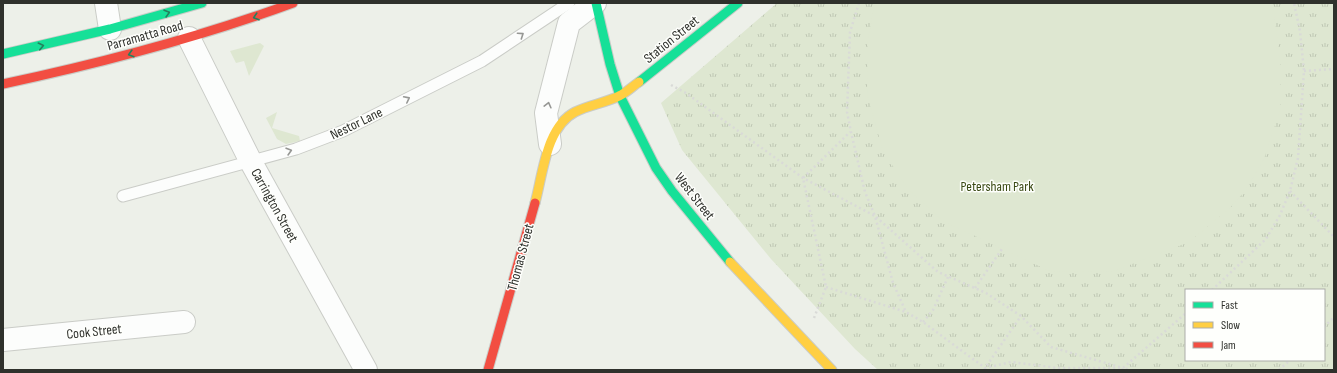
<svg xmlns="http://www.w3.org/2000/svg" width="1337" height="373" font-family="'Sofia Sans Condensed',sans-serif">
<defs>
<pattern id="grass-tufts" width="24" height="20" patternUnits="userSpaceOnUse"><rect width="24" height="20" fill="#dee7d1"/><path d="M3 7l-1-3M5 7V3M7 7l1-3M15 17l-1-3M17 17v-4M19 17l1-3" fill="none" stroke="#bfc7b4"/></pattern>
</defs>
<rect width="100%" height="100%" fill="#edf0e9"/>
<!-- grass -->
<path fill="url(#grass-tufts)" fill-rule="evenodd" d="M777 3H1334V370H878L855 349 771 259 682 150 661 103ZM1186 290H1324V360H1186Z"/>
<!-- garden -->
<g fill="#dee7d1">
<polygon points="875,3 1272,3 1280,57 1280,110 1264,159 1245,191 1229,209 1189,242 1114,271 1052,272 943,221 908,189 883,151 867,94 868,39"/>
<polygon points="260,43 264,46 249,76 244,61 236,63 230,51"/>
<polygon points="277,112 272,128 299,136 300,141 286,144 277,139 266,118"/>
</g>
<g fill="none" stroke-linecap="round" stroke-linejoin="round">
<!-- lane casing -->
<g stroke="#caccc7" stroke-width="13">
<polyline id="lane" points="123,196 296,149 343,131 482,61 569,3"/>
</g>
<!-- street casing -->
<g stroke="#caccc7" stroke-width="24">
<g id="street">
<polyline points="106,3 110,29"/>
<polyline points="189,38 251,162 366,370"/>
<polyline points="550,144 546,113 569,23 595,3"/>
<polyline points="3,340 184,322"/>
</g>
</g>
<!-- fast casing -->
<g stroke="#caccc7" stroke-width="11">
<g id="fast">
<polyline points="596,3 610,64 620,96 656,168 672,191 730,262"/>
<polyline points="3,54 110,29 202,3"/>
<polyline points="639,82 738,3"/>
</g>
</g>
<!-- slow casing -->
<g stroke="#caccc7" stroke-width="11">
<g id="slow">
<path d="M535 203C543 174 546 127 575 112 589 105 605 103 619 96 626 93 633 86 639 82"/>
<polyline points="730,262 832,370"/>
</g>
</g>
<!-- jam casing -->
<g stroke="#caccc7" stroke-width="11">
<g id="jam">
<path d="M3 84C102 63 198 38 293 3"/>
<polyline points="488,370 535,203"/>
</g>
</g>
<!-- path -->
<g stroke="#d9dad7" stroke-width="2.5" stroke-dasharray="2 3" stroke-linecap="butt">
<polyline points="859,3 850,32 847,112 851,132 865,192 875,216 938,272 986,293 1021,316 1051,347 1123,368"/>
<polyline points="1304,71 1334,69"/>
<polyline points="671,85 686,93 803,178 875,216 893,283 906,312"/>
<polyline points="1290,191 1334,237"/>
<polyline points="826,287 906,312 923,322 985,368 1011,362 1058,368 1123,368 1186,313"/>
<polyline points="975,288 1002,249"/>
<polyline points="1212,290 1266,239 1280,215 1290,191 1298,158 1304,71 1300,31 1294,3"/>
<polyline points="814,318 826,287 803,178 850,132"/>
<polyline points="923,322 933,310 948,277"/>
<polyline points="1324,327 1334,317"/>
<polyline points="985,370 985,368 1021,316"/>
<polyline points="1122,370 1123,368 1130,370"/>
<polyline points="1279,370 1290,360"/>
</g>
<!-- lane -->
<use href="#lane" stroke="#fcfdfc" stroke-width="11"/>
<!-- street -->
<use href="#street" stroke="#fcfdfc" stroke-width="22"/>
<!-- fast -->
<use href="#fast" stroke="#16e098" stroke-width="9"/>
<!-- slow -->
<use href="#slow" stroke="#ffcf43" stroke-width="9"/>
<!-- jam -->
<use href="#jam" stroke="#f24e42" stroke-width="9"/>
</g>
<!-- one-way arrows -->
<defs><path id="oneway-chevron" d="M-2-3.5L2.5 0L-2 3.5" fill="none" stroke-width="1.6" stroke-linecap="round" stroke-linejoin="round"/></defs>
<g stroke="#24805d">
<use href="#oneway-chevron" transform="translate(167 13) rotate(-16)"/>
<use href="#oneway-chevron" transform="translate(256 17) rotate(162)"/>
<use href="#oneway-chevron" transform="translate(41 46) rotate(-13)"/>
<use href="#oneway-chevron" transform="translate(131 54) rotate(164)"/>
</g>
<g stroke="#969794">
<use href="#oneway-chevron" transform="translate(521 35) rotate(-34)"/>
<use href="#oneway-chevron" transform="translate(407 99) rotate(-27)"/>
<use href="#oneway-chevron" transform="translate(548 105) rotate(-76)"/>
<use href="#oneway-chevron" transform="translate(289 151) rotate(-16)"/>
</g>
<g text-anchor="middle" stroke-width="3" stroke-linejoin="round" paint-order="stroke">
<!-- street labels -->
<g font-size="14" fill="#2f312c" stroke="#fefffc">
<text transform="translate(145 35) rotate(-16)" y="5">Parramatta Road</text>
<text transform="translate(671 39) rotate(-39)" y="5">Station Street</text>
<text transform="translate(356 123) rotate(-26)" y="5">Nestor Lane</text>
<text transform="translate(695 196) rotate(52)" y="5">West Street</text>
<text transform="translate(275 205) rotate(61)" y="5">Carrington Street</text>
<text transform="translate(520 257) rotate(-75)" y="5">Thomas Street</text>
<text transform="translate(94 331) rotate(-6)" y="5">Cook Street</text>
</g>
<!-- park labels -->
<g font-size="14" fill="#384812" stroke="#fefffc">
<text x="997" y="191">Petersham Park</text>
</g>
</g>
<!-- border -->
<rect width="1337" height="373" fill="none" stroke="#2f312c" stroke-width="8"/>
<!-- legend -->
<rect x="1185" y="289" width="140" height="72" fill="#fefffc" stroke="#abada9"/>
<rect x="1193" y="302" width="20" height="6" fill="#16e098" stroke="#abada9"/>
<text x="1221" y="309" font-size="12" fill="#2f312c">Fast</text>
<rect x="1193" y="322" width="20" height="6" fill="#ffcf43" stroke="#abada9"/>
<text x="1221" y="329" font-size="12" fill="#2f312c">Slow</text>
<rect x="1193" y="342" width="20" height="6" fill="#f24e42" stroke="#abada9"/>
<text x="1221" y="349" font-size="12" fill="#2f312c">Jam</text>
</svg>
